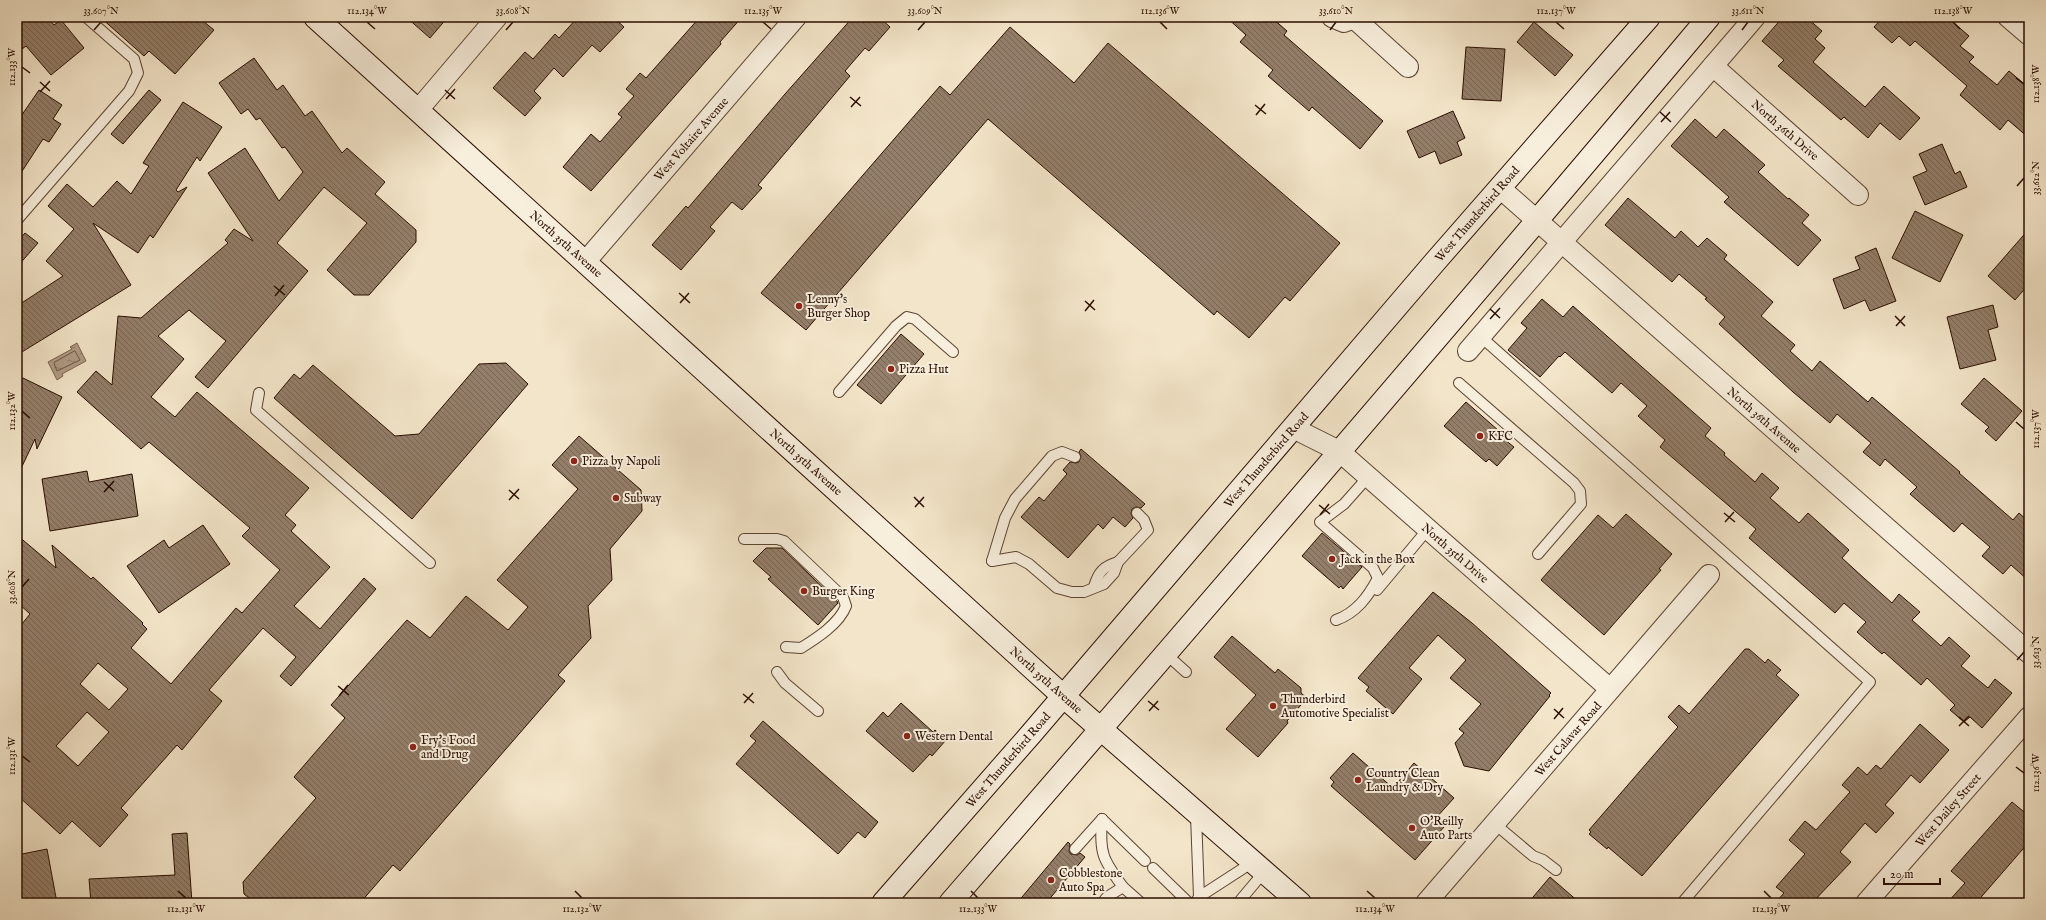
<svg xmlns="http://www.w3.org/2000/svg" width="2046" height="920" font-family="'IM FELL English',serif">
<defs>
<pattern id="water-ripples" width="26" height="14" patternUnits="userSpaceOnUse"><rect width="26" height="14" fill="#af9c85"/><path d="M2 4q2-2 4 0t4 0M15 11q2-2 4 0t4 0" fill="none" stroke="#8f7e6a"/></pattern>
<pattern id="building-back-hatch" width="6" height="6" patternUnits="userSpaceOnUse"><rect width="6" height="6" fill="#937e69"/><path d="M-1 5l2 2M0 0l6 6M5-1l2 2" fill="none" stroke="#786654"/></pattern>
</defs>
<rect width="100%" height="100%" fill="#f3e5c9"/>
<filter id="stains"><feTurbulence type="fractalNoise" baseFrequency=".005" numOctaves="4"/><feColorMatrix values="0 0 0 0 .2 0 0 0 0 .09 0 0 0 0 .02 0 0 0 .5 -.17"/></filter>
<radialGradient id="worn" r=".72"><stop offset=".6" stop-color="#630" stop-opacity="0"/><stop offset="1" stop-color="#630" stop-opacity=".3"/></radialGradient>
<!-- water -->
<polygon fill="url(#water-ripples)" stroke="#7a6350" points="77,343 86,361 62,374 63,376 57,380 48,362 72,349 70,347"/>
<g fill="none" stroke-linecap="round" stroke-linejoin="round">
<!-- shore -->
<polygon stroke="#6c5542" stroke-width="1" points="75,351 80,360 57,371 54,363"/>
</g>
<!-- building -->
<g fill="url(#building-back-hatch)" stroke="#2a0e00" fill-rule="evenodd">
<polygon points="26,17 47,17 54,25 61,20 84,48 51,75 26,46 17,53 17,24"/>
<polygon points="100,17 198,17 214,30 175,74 149,51 144,56"/>
<polygon points="406,17 448,17 430,38"/>
<polygon points="578,17 613,17 624,27 600,52 592,45 563,77 554,68 534,91 541,98 525,116 493,88 525,52 533,59 555,34 559,38"/>
<polygon points="700,17 742,17 720,42 721,44 591,191 563,167 591,134 600,142 622,117 618,114 634,96 626,89 640,73 646,78"/>
<polygon points="853,17 879,17 890,27 869,51 865,48 845,71 850,76 758,185 762,188 742,210 732,202 710,227 715,231 681,270 652,245 686,206 688,208 785,94"/>
<polygon points="1226,17 1271,17 1287,31 1284,35 1383,121 1360,149 1312,107 1309,111 1268,76 1273,70 1240,42 1246,35"/>
<polygon points="1783,17 1806,17 1822,31 1815,39 1825,48 1813,62 1865,107 1884,86 1920,118 1900,140 1880,123 1868,138 1844,117 1841,120 1778,66 1784,60 1762,41"/>
<polygon points="1883,17 1947,17 1969,36 1960,46 1974,57 1969,62 1997,85 2009,71 2029,88 2029,138 2008,120 2000,130 1960,95 1967,86 1915,41 1910,46 1899,36 1892,43 1874,27"/>
<polygon points="1534,22 1573,55 1555,76 1517,42"/>
<polygon points="1010,27 1074,83 1108,43 1340,243 1290,301 1285,297 1249,338 1217,311 1214,315 988,119 806,330 761,293 940,86 950,95"/>
<polygon points="1466,47 1505,49 1501,101 1462,99"/>
<path d="M254 58 277 90 283 85 305 116 312 111 342 153 347 148 385 182 375 194 416 230V242L369 295H354L327 270 367 223 324 187 277 243 308 271 208 388 195 377 226 341 189 310 158 336 184 359 151 397 175 417 197 392 309 488 285 515 296 525 291 531 330 567 294 606 320 629 364 578 376 589 291 686 280 676 296 657 263 628 209 690 222 701 182 750 177 745 121 808 128 815 100 847 72 821 60 834 17 795V630L30 614 17 602V535L56 568 52 545 91 579 93 577 143 623 142 624 147 629 131 648 171 684 236 608 242 613 280 570 242 536 250 528 149 442 141 449 77 392 96 371 112 385 118 316 141 318 228 243 225 240 234 229 253 241 208 173 245 148 279 201 303 172 285 147 282 148 260 118 256 120 248 109 241 114 219 83ZM98 663 128 689 109 710 80 684ZM87 712 109 732 78 766 56 746Z"/>
<polygon points="39,90 62,105 53,119 61,124 49,142 43,139 17,179 17,122"/>
<polygon points="149,90 161,100 123,144 111,134"/>
<polygon points="183,102 222,127 200,161 197,157 176,190 178,192 187,187 153,238 150,235 138,253 93,223 131,285 17,355 17,306 63,276 46,261 74,229 48,206 67,184 93,207 117,181 131,194 149,166 143,163"/>
<polygon points="1453,111 1465,138 1457,142 1462,155 1440,164 1435,151 1419,158 1407,131"/>
<polygon points="1695,119 1716,138 1724,129 1765,165 1758,172 1788,199 1789,198 1809,215 1802,223 1821,240 1798,266 1724,202 1729,197 1671,146"/>
<polygon points="1942,144 1955,174 1960,171 1967,187 1925,205 1913,177 1927,171 1919,154"/>
<polygon points="1628,198 1675,238 1681,231 1698,247 1707,238 1727,255 1724,259 1773,302 1761,316 1795,345 1790,351 1812,371 1820,361 1868,402 1872,397 1960,472 1959,473 2013,520 2019,513 2029,522 2029,581 2011,565 2003,574 1982,556 1990,547 1962,523 1954,532 1910,494 1917,487 1885,459 1880,466 1863,452 1871,443 1837,414 1830,423 1793,392 1719,324 1725,317 1705,299 1707,298 1679,274 1672,282 1605,225"/>
<polygon points="1915,211 1963,235 1940,282 1892,258"/>
<polygon points="2029,229 2029,284 2015,300 1988,276"/>
<polygon points="25,233 38,243 17,267 17,242"/>
<polygon points="1876,248 1896,301 1870,311 1865,300 1844,309 1833,279 1860,269 1855,257"/>
<polygon points="1542,299 1563,317 1573,306 1711,428 1705,436 1725,453 1724,455 1755,482 1762,473 1779,488 1770,498 1799,523 1808,513 1849,550 1842,558 1865,579 1892,603 1899,594 1920,612 1912,620 1941,646 1949,637 1970,656 1961,666 1988,688 1995,679 2012,693 1982,728 1970,717 1964,722 1950,710 1955,705 1927,678 1921,685 1884,652 1882,654 1857,632 1866,622 1844,603 1835,613 1749,538 1756,529 1660,447 1665,440 1638,416 1647,406 1621,383 1612,393 1565,352 1560,357 1559,356 1540,377 1508,350 1527,328 1521,323"/>
<polygon points="1993,305 1998,327 1988,330 1996,360 1960,369 1947,317"/>
<polygon points="901,334 924,354 881,404 857,385"/>
<polygon points="506,363 528,384 412,519 274,398 294,374 300,379 313,365 395,436 419,434 479,364"/>
<polygon points="23,378 62,397 37,449 35,439 17,477 17,390"/>
<polygon points="1984,378 2022,411 1996,441 1985,431 1989,427 1961,404"/>
<polygon points="1466,402 1507,438 1505,440 1514,447 1497,466 1489,459 1486,462 1444,426"/>
<polygon points="579,436 641,490 642,511 610,549 612,580 588,606 591,638 558,675 565,681 400,871 393,865 360,903 255,903 244,894 243,882 316,798 294,777 345,718 331,705 407,620 430,638 466,596 508,630 528,607 497,580 578,489 552,465"/>
<polygon points="1081,449 1145,504 1141,508 1136,507 1132,509 1131,514 1133,518 1125,527 1113,517 1103,529 1098,524 1068,558 1021,517 1039,497 1044,501 1067,474 1063,470 1070,462 1076,463 1079,462 1081,456 1079,452"/>
<polygon points="87,471 89,482 132,474 138,516 50,531 42,479"/>
<polygon points="1626,514 1672,554 1659,569 1661,570 1604,635 1541,580 1598,515 1613,528"/>
<polygon points="203,525 230,564 159,613 127,566 164,540 169,548"/>
<polygon points="1322,533 1362,567 1343,589 1341,586 1339,588 1302,556"/>
<polygon points="766,548 782,548 837,601 838,603 818,625 768,579 771,577 753,561"/>
<polygon points="1433,592 1472,623 1551,693 1549,695 1550,696 1489,771 1464,766 1455,743 1464,733 1459,729 1481,704 1450,678 1466,660 1438,635 1409,668 1422,679 1393,714 1366,691 1369,687 1358,678"/>
<polygon points="1232,636 1275,673 1278,669 1301,688 1301,693 1307,698 1287,721 1288,723 1258,757 1226,729 1256,695 1214,657"/>
<polygon points="1745,649 1749,649 1765,663 1768,659 1781,670 1776,675 1799,695 1642,876 1608,847 1607,849 1589,834 1591,832 1589,830 1678,727 1668,717 1679,705 1689,714"/>
<polygon points="901,703 933,732 935,730 946,740 932,756 930,754 913,772 866,731 883,712 888,717"/>
<polygon points="763,721 878,822 865,838 858,832 838,854 736,764 756,741 750,736"/>
<polygon points="1920,724 1949,750 1920,783 1911,775 1885,805 1894,813 1876,833 1865,823 1840,852 1851,862 1812,903 1775,903 1784,893 1776,887 1805,854 1789,840 1805,821 1816,830 1850,792 1842,785 1858,767 1867,775 1876,765 1881,769"/>
<polygon points="1353,753 1393,788 1414,763 1454,798 1435,819 1444,827 1415,860 1331,786 1334,782 1330,778"/>
<polygon points="2012,802 2029,816 2029,842 1976,903 1947,903 1965,883 1951,871"/>
<polygon points="187,833 192,903 91,903 89,879 175,875 172,834"/>
<polygon points="1068,842 1070,844 1069,851 1071,854 1077,855 1080,853 1085,857 1046,903 1017,903"/>
<polygon points="47,849 57,903 17,903 17,855"/>
<polygon points="1550,877 1580,903 1528,903"/>
</g>
<g fill="none" stroke-linecap="round" stroke-linejoin="round">
<!-- service casing -->
<g stroke="#5c4432" stroke-width="12">
<g id="service">
<polyline points="17,220 129,91 138,73 134,59 86,17"/>
<polyline points="1480,336 1870,682 1682,903"/>
<polyline points="1459,383 1574,483 1580,491 1581,504 1538,554"/>
<polyline points="839,392 896,326 907,317 915,319 953,352"/>
<polyline points="259,393 256,410 430,563"/>
<path d="M744 539H777L784 541 843 597 846 606C839 624 817 638 801 648L786 647"/>
<polyline points="992,561 1016,557 1029,564 1057,588 1072,592 1084,592 1104,584 1114,573 1118,562 1148,530 1144,520 1137,513"/>
<polyline points="992,561 1005,518 1015,499 1052,456 1062,452 1075,457"/>
<path d="M1094 587C1098 572 1104 566 1118 562"/>
<polyline points="1377,590 1428,529"/>
<path d="M1336 620C1356 613 1368 597 1378 578L1373 568 1320 522 1344 504 1368 477"/>
<polyline points="1166,654 1186,672"/>
<polyline points="777,672 785,683 818,711"/>
<polyline points="1196,815 1199,897"/>
<path d="M1102 819C1099 853 1103 860 1123 887"/>
<polyline points="1102,819 1145,861"/>
<polyline points="1495,824 1533,856 1543,860 1556,870"/>
<polyline points="1075,849 1102,819"/>
<polyline points="1153,868 1189,903"/>
<polyline points="1102,903 1107,897 1123,887 1141,903"/>
<polyline points="1195,903 1199,897 1253,862"/>
<polyline points="1238,903 1264,872"/>
</g>
</g>
<!-- minor casing -->
<g stroke="#5c4432" stroke-width="22">
<g id="minor">
<polyline points="1332,17 1344,22 1357,17"/>
<polyline points="2008,17 2029,35"/>
<polyline points="1355,19 1408,67"/>
<polyline points="1713,66 1858,195"/>
<polyline points="418,110 497,17"/>
<polyline points="1500,188 2029,653"/>
<polyline points="586,261 796,17"/>
<polyline points="1468,351 1755,17"/>
<polyline points="1293,428 1339,451 1610,689"/>
<polyline points="1426,903 1709,575"/>
<polyline points="1866,903 2029,717"/>
</g>
</g>
<!-- secondary casing -->
<g stroke="#2a0e00" stroke-width="24">
<g id="secondary">
<polyline points="315,17 1063,696 1300,903"/>
<polyline points="883,903 1031,734 1434,263 1649,17"/>
<path d="M950 903C1205 609 1459 315 1709 17"/>
</g>
</g>
<!-- service -->
<use href="#service" stroke="#f7eedc" stroke-width="10"/>
<!-- minor -->
<use href="#minor" stroke="#f7eedc" stroke-width="20"/>
<!-- secondary -->
<use href="#secondary" stroke="#f7eedc" stroke-width="22"/>
</g>
<!-- ticks -->
<path fill="none" stroke="#2a0e00" stroke-width="1.5" d="M367 22 375 29M763 22 771 29M1160 22 1167 29M1556 22 1564 29M1953 22 1960 29M94 30 101 22M506 30 513 22M918 30 925 22M1330 30 1336 22M1742 30 1748 22M22 67 30 73M2016 78 2024 84M40 82 50 91M445 90 455 99M40 92 50 81M850 97 861 106M446 99 455 89M1255 105 1266 114M851 107 860 97M1660 112 1671 122M1256 115 1265 104M1661 122 1670 112M2017 186 2024 178M274 286 285 295M679 293 690 303M275 296 284 285M1085 301 1095 310M680 303 689 293M1490 309 1500 318M1085 311 1094 300M1895 316 1905 326M1490 319 1500 308M1896 326 1905 316M22 411 30 418M2016 422 2024 429M104 482 114 491M509 490 519 499M104 492 114 481M914 497 924 507M509 500 519 489M1319 505 1330 514M915 507 924 497M1724 513 1735 522M1320 515 1329 504M1725 522 1734 512M22 587 29 579M2017 660 2024 652M338 686 349 695M743 694 754 703M339 696 348 685M1148 701 1159 710M744 703 753 693M1554 709 1564 718M1149 711 1158 701M1959 717 1969 726M1554 719 1563 708M1959 726 1969 716M22 756 30 762M2016 767 2024 773M178 891 186 898M575 891 582 898M971 891 978 898M1367 891 1375 898M1764 891 1771 898"/>
<!-- markers -->
<g fill="#8f2418" stroke="#f7eedc" stroke-width="1.5">
<circle cx="799" cy="306" r="4"/>
<circle cx="891" cy="369" r="4"/>
<circle cx="1480" cy="436" r="4"/>
<circle cx="574" cy="461" r="4"/>
<circle cx="616" cy="498" r="4"/>
<circle cx="1332" cy="559" r="4"/>
<circle cx="804" cy="591" r="4"/>
<circle cx="1273" cy="706" r="4"/>
<circle cx="907" cy="736" r="4"/>
<circle cx="413" cy="747" r="4"/>
<circle cx="1358" cy="780" r="4"/>
<circle cx="1412" cy="828" r="4"/>
<circle cx="1051" cy="880" r="4"/>
</g>
<g text-anchor="middle" stroke-width="4" stroke-linejoin="round" paint-order="stroke">
<!-- street labels -->
<g font-size="12" fill="#2a0e00" stroke="#f7eedc">
<text transform="translate(1785 130) rotate(41)" y="4">North 36th Drive</text>
<text transform="translate(691 139) rotate(-49)" y="4">West Voltaire Avenue</text>
<text transform="translate(1477 214) rotate(-49)" y="4">West Thunderbird Road</text>
<text transform="translate(566 244) rotate(42)" y="4">North 35th Avenue</text>
<text transform="translate(1764 420) rotate(41)" y="4">North 36th Avenue</text>
<text transform="translate(1266 460) rotate(-49)" y="4">West Thunderbird Road</text>
<text transform="translate(806 462) rotate(42)" y="4">North 35th Avenue</text>
<text transform="translate(1455 553) rotate(41)" y="4">North 35th Drive</text>
<text transform="translate(1046 680) rotate(42)" y="4">North 35th Avenue</text>
<text transform="translate(1568 739) rotate(-49)" y="4">West Calavar Road</text>
<text transform="translate(1008 760) rotate(-49)" y="4">West Thunderbird Road</text>
<text transform="translate(1948 810) rotate(-49)" y="4">West Dailey Street</text>
</g>
<!-- poi labels -->
<g font-size="12" fill="#2a0e00" stroke="#f7eedc" text-anchor="start">
<text x="807" y="303">Lenny's<tspan x="807" dy="14">Burger Shop</tspan></text>
<text x="899" y="373">Pizza Hut</text>
<text x="1488" y="440">KFC</text>
<text x="582" y="465">Pizza by Napoli</text>
<text x="624" y="502">Subway</text>
<text x="1340" y="563">Jack in the Box</text>
<text x="812" y="595">Burger King</text>
<text x="1281" y="703">Thunderbird<tspan x="1281" dy="14">Automotive Specialist</tspan></text>
<text x="915" y="740">Western Dental</text>
<text x="421" y="744">Fry's Food<tspan x="421" dy="14">and Drug</tspan></text>
<text x="1366" y="777">Country Clean<tspan x="1366" dy="14">Laundry &amp; Dry</tspan></text>
<text x="1420" y="825">O'Reilly<tspan x="1420" dy="14">Auto Parts</tspan></text>
<text x="1059" y="877">Cobblestone<tspan x="1059" dy="14">Auto Spa</tspan></text>
</g>
</g>
<!-- margin -->
<rect width="2046" height="920" fill="none" stroke="#f3e5c9" stroke-width="44"/>
<!-- scale -->
<path d="M1884 878v6h56v-6" fill="none" stroke="#2a0e00" stroke-width="2"/>
<text x="1890" y="878" font-size="12" fill="#2a0e00" stroke="#f7eedc" stroke-width="3" paint-order="stroke">20 m</text>
<rect x="22" y="22" width="2002" height="876" fill="none" stroke="#2a0e00" stroke-width="1.5"/>
<g font-size="10" text-anchor="middle" fill="#2a0e00">
<text x="101" y="14">33.607°N</text>
<text x="367" y="14">112.134°W</text>
<text x="513" y="14">33.608°N</text>
<text x="763" y="14">112.135°W</text>
<text x="925" y="14">33.609°N</text>
<text x="1160" y="14">112.136°W</text>
<text x="1336" y="14">33.610°N</text>
<text x="1556" y="14">112.137°W</text>
<text x="1748" y="14">33.611°N</text>
<text x="1953" y="14">112.138°W</text>
<text transform="translate(11 67) rotate(-90)" y="4">112.133°W</text>
<text transform="translate(2035 84) rotate(-90)" y="4">112.138°W</text>
<text transform="translate(2035 178) rotate(-90)" y="4">33.612°N</text>
<text transform="translate(11 411) rotate(-90)" y="4">112.132°W</text>
<text transform="translate(2035 429) rotate(-90)" y="4">112.137°W</text>
<text transform="translate(11 587) rotate(-90)" y="4">33.608°N</text>
<text transform="translate(2035 652) rotate(-90)" y="4">33.613°N</text>
<text transform="translate(11 756) rotate(-90)" y="4">112.131°W</text>
<text transform="translate(2035 773) rotate(-90)" y="4">112.136°W</text>
<text x="186" y="912">112.131°W</text>
<text x="582" y="912">112.132°W</text>
<text x="978" y="912">112.133°W</text>
<text x="1375" y="912">112.134°W</text>
<text x="1771" y="912">112.135°W</text>
</g>
<rect width="100%" height="100%" filter="url(#stains)"/>
<rect width="100%" height="100%" fill="url(#worn)"/>
</svg>
